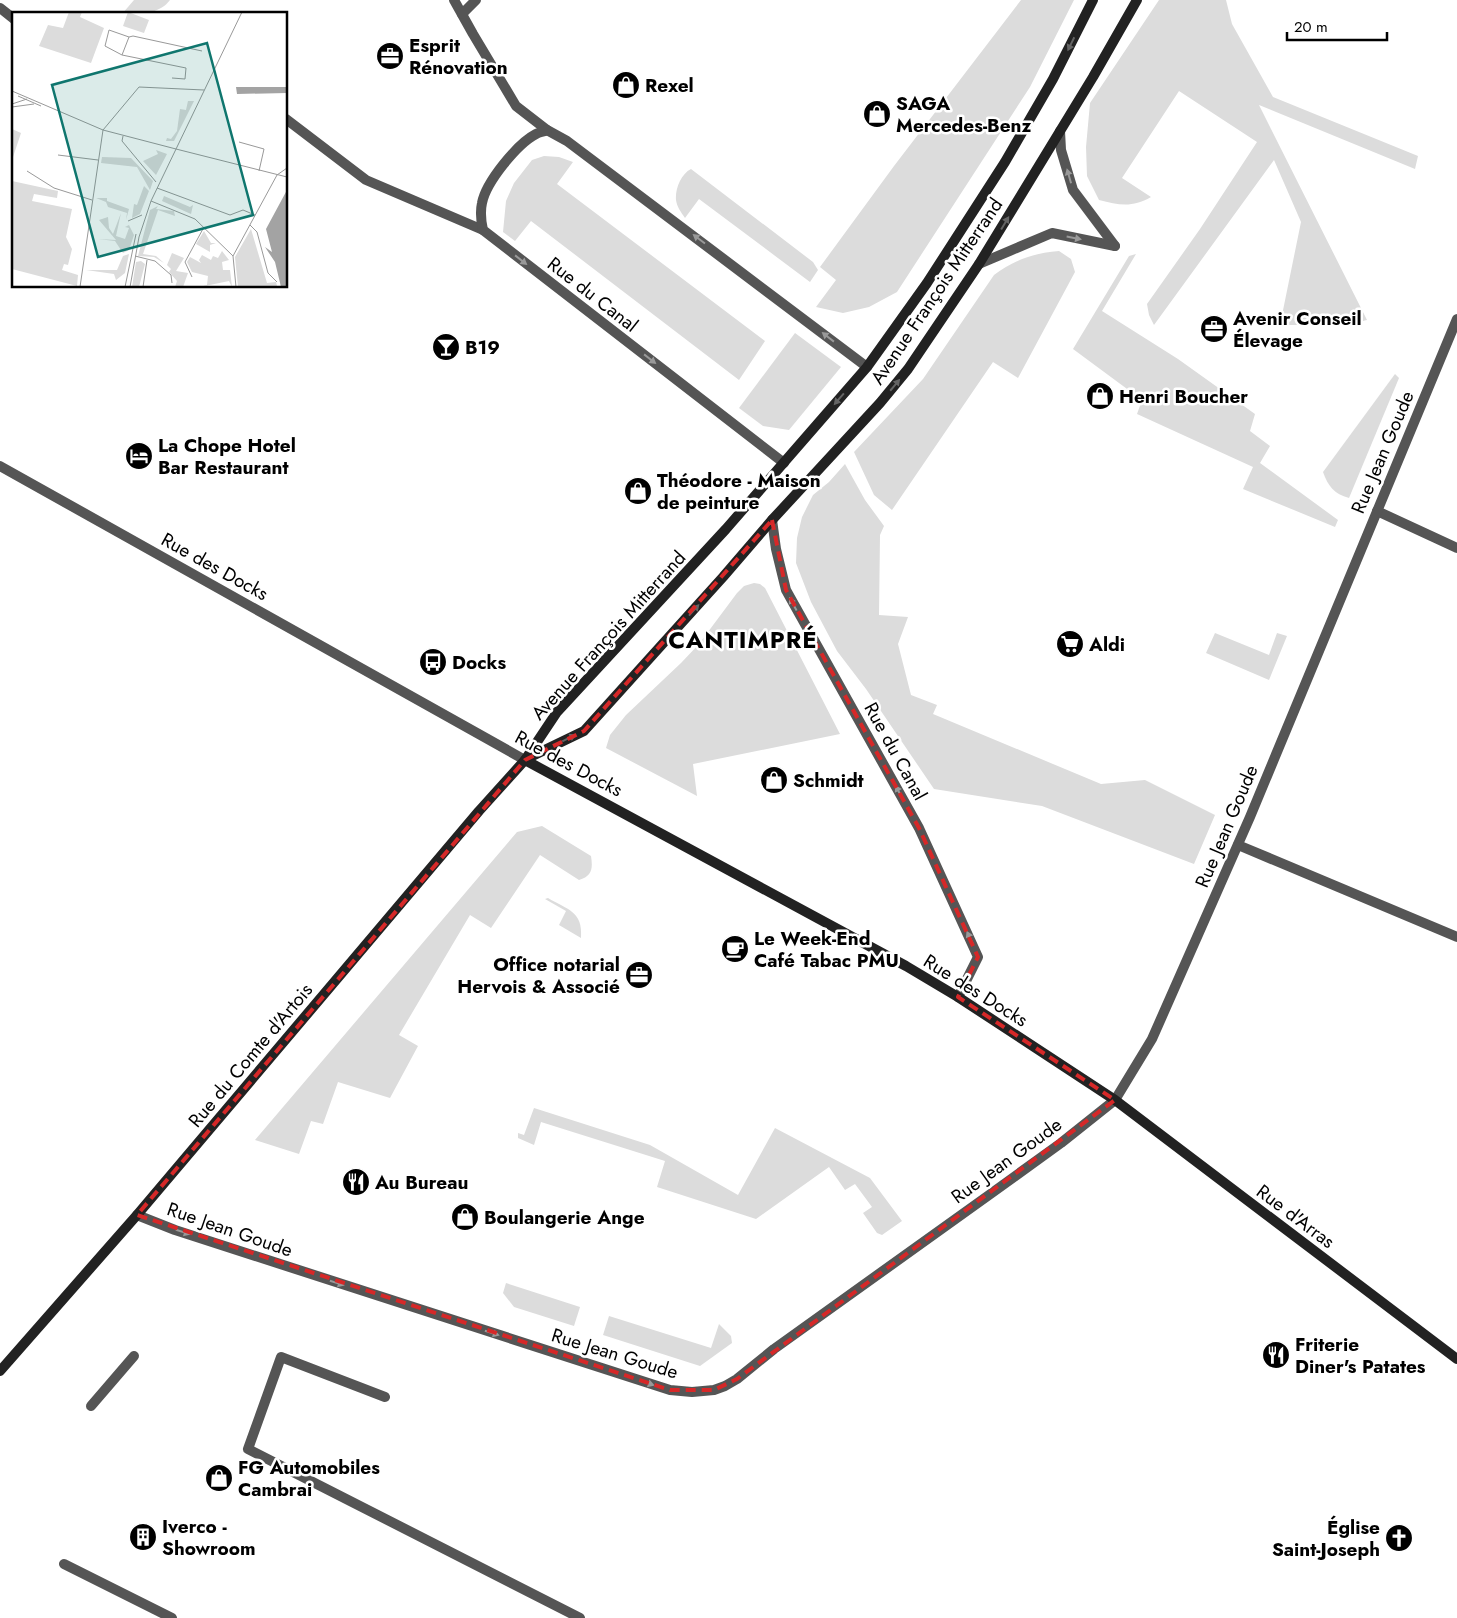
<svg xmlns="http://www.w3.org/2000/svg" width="1457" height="1618" font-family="Jost,sans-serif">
<rect width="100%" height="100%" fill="#fff"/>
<!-- green -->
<g fill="#dcdcdc">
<path d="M134 0H170C159 15 138 14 122 14Z"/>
<polygon points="1021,0 1074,0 1030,87 897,292 869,307 843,313 816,307 836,280 820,267 894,166"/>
<path d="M1159 0H1226L1232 24 1273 97 1418 156 1415 169 1259 105 1367 320 1346 325H1280L1301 222 1274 160 1154 325 1149 315 1147 304 1200 229 1257 142 1179 91 1122 178 1151 197C1132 208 1119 205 1099 200L1087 176 1086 147 1090 103Z"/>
<polygon points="544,156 559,157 573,162 557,184 765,341 739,380 531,221 515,241 503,232 506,201 514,183 532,160"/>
<path d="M691 169 813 262 818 270 810 282 699 199 685 218C681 212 677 207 676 200 675 189 681 174 691 169Z"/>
<path d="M1059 251 1071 259 1075 272 1018 378 993 362 892 510 874 495 854 452 923 379 994 275C1014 260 1034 253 1059 251Z"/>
<polygon points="1136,254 1102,311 1178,359 1255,414 1250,431 1270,446 1260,463 1338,520 1335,527 1243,489 1253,467 1137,414 1142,400 1073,349 1129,256"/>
<polygon points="795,333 841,367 789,430 763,426 739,408"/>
<path d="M1395 374 1399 378 1349 498C1334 494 1328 486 1323 472Z"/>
<polygon points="845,464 865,500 884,526 880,535 879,615 908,617 898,644 911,695 937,705 933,714 1101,784 1145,780 1215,815 1194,864 1042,806 934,789 866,689 837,651 811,602 796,563 797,538 802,517 813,495 829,482"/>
<polygon points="754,583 760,584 765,588 840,734 693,764 697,796 606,748 610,735 626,715 681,663 699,644 737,593 744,586"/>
<polygon points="1215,633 1269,655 1277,633 1287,636 1269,680 1206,653"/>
<path d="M542 826 591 856C593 869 592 876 579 880L540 855 491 928 470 915 399 1035 418 1046 390 1098 338 1082 323 1124 311 1121 299 1154 255 1140 517 832Z"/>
<path d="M548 898C568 910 583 911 581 938L559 925 566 911 545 899Z"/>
<polygon points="534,1108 650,1145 738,1195 775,1128 870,1178 902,1221 882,1235 877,1233 863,1213 872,1207 855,1184 845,1190 829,1167 756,1219 657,1187 665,1161 541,1122 534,1145 518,1138 518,1133 524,1135"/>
<polygon points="506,1283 580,1307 574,1326 514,1307 503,1293"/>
<polygon points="609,1316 711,1348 719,1324 731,1336 732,1343 700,1366 603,1335"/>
</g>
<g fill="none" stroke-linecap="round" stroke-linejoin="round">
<!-- service -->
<g stroke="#555" stroke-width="10">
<polyline points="0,8 14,19"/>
<polyline points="286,119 366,180 483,230"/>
<polyline points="1060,131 1061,150 1073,190 1115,246"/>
<polyline points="979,264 1052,233 1115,246"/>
<polyline points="1377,511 1457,548"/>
<polyline points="1238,845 1457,937"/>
<polyline points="385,1397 281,1357 248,1449 580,1618"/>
<polyline points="91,1406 134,1356"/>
<polyline points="64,1564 172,1618"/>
</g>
<!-- minor -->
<g stroke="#555" stroke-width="10">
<polyline points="454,0 473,34 516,106 547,130 567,141 867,367"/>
<polyline points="462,14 476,0"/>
<path d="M547 130C544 132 539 132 536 134 517 144 486 182 482 203 480 212 481 221 483 230L784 463"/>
<polyline points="0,466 525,760"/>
<polyline points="772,520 776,549 786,590 919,828 978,957 958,997"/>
<polyline points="137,1215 175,1230 670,1390 692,1392 714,1390 725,1386 737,1379 774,1349 989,1195 1061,1143 1115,1100 1152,1039 1250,817 1457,319"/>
</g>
<!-- secondary -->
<g stroke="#222" stroke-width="10">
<polyline points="526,759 584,731 723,577 772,520 880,403 908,369 979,264 1093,77 1137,0"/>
<polyline points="525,760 906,966 958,997 1115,1100 1457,1359"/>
<polyline points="0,1371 137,1215 479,811 525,760 557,712 726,529 867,367 927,283 1005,162 1053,79 1093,0"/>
</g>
</g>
<!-- one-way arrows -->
<defs><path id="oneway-solid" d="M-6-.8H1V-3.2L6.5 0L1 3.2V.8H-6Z" transform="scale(1.25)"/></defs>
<g fill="#646464">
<use href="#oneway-solid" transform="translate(1071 44) rotate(116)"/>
<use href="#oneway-solid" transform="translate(1005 223) rotate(-59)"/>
<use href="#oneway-solid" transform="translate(895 385) rotate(-50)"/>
<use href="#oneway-solid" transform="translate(839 399) rotate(131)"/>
<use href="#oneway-solid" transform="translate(694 610) rotate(-48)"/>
<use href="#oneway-solid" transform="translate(569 738) rotate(-26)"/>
</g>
<g fill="#999">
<use href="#oneway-solid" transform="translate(1069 176) rotate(-106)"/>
<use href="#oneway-solid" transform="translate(1074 238) rotate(11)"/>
<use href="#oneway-solid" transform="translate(699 239) rotate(-143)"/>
<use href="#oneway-solid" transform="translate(521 260) rotate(38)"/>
<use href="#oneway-solid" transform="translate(828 337) rotate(-142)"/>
<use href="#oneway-solid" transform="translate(650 359) rotate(38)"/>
<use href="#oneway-solid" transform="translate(793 604) rotate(-119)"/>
<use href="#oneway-solid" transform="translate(899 792) rotate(-119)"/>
<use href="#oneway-solid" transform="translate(970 938) rotate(-115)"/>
<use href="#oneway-solid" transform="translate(183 1232) rotate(18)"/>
<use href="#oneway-solid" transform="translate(337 1283) rotate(18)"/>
<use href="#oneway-solid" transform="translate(492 1333) rotate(18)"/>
<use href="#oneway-solid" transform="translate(647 1383) rotate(18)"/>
</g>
<!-- marked area -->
<path fill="none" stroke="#d62828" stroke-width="4" stroke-dasharray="10 6" stroke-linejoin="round" d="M772 520 786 590 919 828 978 957 958 997 1115 1100 737 1379 714 1390H670L137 1215 525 760 584 731Z"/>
<!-- icons -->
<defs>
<g id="office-disc" transform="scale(1.4375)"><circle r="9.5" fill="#000" stroke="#fff"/><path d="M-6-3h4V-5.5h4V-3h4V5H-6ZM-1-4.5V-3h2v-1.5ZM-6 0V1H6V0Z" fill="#fff"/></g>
<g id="shop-disc" transform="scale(1.4375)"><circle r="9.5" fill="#000" stroke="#fff"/><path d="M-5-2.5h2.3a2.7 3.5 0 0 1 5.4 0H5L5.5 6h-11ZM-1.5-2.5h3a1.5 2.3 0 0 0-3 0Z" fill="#fff"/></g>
<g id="bar-disc" transform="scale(1.4375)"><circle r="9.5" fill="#000" stroke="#fff"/><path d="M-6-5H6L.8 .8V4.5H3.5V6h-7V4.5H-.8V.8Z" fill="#fff"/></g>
<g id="hotel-disc" transform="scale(1.4375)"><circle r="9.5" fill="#000" stroke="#fff"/><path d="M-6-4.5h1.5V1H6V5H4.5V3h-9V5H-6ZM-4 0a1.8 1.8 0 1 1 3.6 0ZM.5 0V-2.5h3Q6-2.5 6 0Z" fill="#fff"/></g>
<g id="supermarket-disc" transform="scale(1.4375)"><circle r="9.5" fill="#000" stroke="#fff"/><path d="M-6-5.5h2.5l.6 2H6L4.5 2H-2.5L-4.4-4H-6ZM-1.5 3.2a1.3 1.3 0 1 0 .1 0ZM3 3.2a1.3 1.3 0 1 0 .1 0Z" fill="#fff"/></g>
<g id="bus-disc" transform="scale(1.4375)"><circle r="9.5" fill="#000" stroke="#fff"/><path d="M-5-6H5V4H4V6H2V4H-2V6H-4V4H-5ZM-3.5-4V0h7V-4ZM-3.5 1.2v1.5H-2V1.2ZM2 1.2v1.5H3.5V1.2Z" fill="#fff"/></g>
<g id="cafe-disc" transform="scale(1.4375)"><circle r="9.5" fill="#000" stroke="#fff"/><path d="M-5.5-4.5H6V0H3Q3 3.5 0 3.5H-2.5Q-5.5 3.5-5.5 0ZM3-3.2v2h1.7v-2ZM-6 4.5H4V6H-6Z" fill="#fff"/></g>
<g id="restaurant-disc" transform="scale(1.4375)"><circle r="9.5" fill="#000" stroke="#fff"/><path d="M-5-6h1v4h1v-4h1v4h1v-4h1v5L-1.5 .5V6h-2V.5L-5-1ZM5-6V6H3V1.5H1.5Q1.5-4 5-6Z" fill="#fff"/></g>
<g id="building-disc" transform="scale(1.4375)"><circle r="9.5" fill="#000" stroke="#fff"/><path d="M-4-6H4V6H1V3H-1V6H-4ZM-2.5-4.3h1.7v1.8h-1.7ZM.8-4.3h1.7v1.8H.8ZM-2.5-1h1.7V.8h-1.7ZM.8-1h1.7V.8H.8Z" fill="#fff"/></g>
<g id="church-disc" transform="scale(1.4375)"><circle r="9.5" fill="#000" stroke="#fff"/><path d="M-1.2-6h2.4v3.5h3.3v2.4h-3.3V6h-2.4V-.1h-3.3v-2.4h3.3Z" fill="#fff"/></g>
</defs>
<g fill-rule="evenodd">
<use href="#office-disc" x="390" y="56"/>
<use href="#shop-disc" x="626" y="85"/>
<use href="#shop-disc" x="877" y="114"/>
<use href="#office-disc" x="1214" y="329"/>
<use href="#bar-disc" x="446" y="347"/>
<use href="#shop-disc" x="1100" y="396"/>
<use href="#hotel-disc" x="139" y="456"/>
<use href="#shop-disc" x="638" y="491"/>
<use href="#supermarket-disc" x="1070" y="644"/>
<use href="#bus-disc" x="433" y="662"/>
<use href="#shop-disc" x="774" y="780"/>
<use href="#cafe-disc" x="735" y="949"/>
<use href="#office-disc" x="639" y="975"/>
<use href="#restaurant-disc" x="356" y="1182"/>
<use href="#shop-disc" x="465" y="1217"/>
<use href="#restaurant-disc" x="1276" y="1355"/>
<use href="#shop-disc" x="219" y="1478"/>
<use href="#building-disc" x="143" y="1537"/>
<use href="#church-disc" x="1399" y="1538"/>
</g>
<g text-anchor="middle" stroke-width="5" stroke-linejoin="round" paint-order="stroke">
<!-- poi labels -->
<g font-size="19" font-weight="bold" fill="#000" stroke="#fff" text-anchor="start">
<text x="409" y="52">Esprit<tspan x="409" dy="22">Rénovation</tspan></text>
<text x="645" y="92">Rexel</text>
<text x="896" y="110">SAGA<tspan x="896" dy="22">Mercedes-Benz</tspan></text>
<text x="1233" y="325">Avenir Conseil<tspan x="1233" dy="22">Élevage</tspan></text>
<text x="465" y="354">B19</text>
<text x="1119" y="403">Henri Boucher</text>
<text x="158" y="452">La Chope Hotel<tspan x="158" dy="22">Bar Restaurant</tspan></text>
<text x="657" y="487">Théodore - Maison<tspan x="657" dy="22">de peinture</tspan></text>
<text x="1089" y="651">Aldi</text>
<text x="452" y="669">Docks</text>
<text x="793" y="787">Schmidt</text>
<text x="754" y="945">Le Week-End<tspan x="754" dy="22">Café Tabac PMU</tspan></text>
<text x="620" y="971" text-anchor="end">Office notarial<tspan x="620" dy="22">Hervois &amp; Associé</tspan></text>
<text x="375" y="1189">Au Bureau</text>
<text x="484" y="1224">Boulangerie Ange</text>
<text x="1295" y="1351">Friterie<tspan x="1295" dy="22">Diner's Patates</tspan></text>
<text x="238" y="1474">FG Automobiles<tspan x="238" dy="22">Cambrai</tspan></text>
<text x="162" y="1533">Iverco -<tspan x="162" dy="22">Showroom</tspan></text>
<text x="1380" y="1534" text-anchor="end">Église<tspan x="1380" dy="22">Saint-Joseph</tspan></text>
</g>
<!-- street labels -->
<g font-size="19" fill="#000" stroke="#fff">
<text transform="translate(936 291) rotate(-56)" y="7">Avenue François Mitterrand</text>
<text transform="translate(593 294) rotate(38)" y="7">Rue du Canal</text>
<text transform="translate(1382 452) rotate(-67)" y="7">Rue Jean Goude</text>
<text transform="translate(215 566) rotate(29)" y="7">Rue des Docks</text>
<text transform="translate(608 635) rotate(-48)" y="7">Avenue François Mitterrand</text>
<text transform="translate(896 751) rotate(61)" y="7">Rue du Canal</text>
<text transform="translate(569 763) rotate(28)" y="7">Rue des Docks</text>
<text transform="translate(1226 826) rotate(-67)" y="7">Rue Jean Goude</text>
<text transform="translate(976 990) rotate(32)" y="7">Rue des Docks</text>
<text transform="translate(250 1055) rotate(-50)" y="7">Rue du Comte d'Artois</text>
<text transform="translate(1006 1160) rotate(-36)" y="7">Rue Jean Goude</text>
<text transform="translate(1296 1216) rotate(37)" y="7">Rue d'Arras</text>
<text transform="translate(230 1229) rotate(19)" y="7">Rue Jean Goude</text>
<text transform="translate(615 1353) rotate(17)" y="7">Rue Jean Goude</text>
</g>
<!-- district labels -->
<g font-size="24" font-weight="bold" letter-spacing="1" fill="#000" stroke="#fff">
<text x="743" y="648">CANTIMPRÉ</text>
</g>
</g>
<!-- overview -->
<g transform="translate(12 12)">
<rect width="275" height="275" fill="#fff"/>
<path d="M57 0H70L68 5 92 16 79 51 27 34 36 13 51 16ZM116 0 137 8 132 21 111 14ZM176 89H182L162 129H154L155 126 159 127 165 119 168 97 174 98ZM0 117 9 121 0 148ZM144 138 155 142 144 163 131 149 146 142ZM90 145 119 146 141 169 138 178 125 155 89 151ZM0 169 46 179 45 186 22 182 20 189 60 197 54 225 60 237 56 253 52 252 50 258 66 263 65 274 0 257ZM132 174 137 179 128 202 120 206 122 192 125 193ZM152 184 178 195 181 193 179 202 150 189ZM84 186H95V189L117 197 114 208 115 201 96 195 94 190ZM146 194 144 197 162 199 163 204 146 198 131 242 144 244 152 251 142 245 126 244 138 198ZM109 201 104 224 113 227 117 216 113 215 117 213 122 223 117 238 111 241 103 229 86 227 104 228 87 208 96 205 97 216 101 222ZM239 217 255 271 264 270 265 274 226 275 223 245ZM192 219 199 231H204L198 233V240L184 232ZM210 239 217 248 210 250 211 258H218L220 275 217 269 188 275 195 273 196 264 180 260 175 250 178 245 189 251 187 248 190 243 199 248 201 244 206 246ZM160 241 172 246 164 259 176 261 171 275H163L165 269 157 260 159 257 155 253ZM117 242 113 261 104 268 102 262 74 258H105L111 244ZM129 249 133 252 127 275H120L124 250Z" fill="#dcdcdc"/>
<path d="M224 75H275V81L225 82ZM275 178V275H269L263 250 253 235 260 240 254 217Z" fill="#a3a3a3"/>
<path fill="none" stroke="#999" stroke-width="1" d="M117 25 97 18 93 34 110 43 174 56 173 67 160 66M110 43 117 25 121 24 190 39M0 79 91 118 164 137M6 84 29 94M0 92 15 87M0 95 22 92M111 124 110 129 144 170M227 130 252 137 247 159M164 137 275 165M46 143 86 148M15 159 42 176 80 188M145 176 218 203 231 198 243 203M139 189 183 207 221 244M116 209 130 203M238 213 245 220 256 261 265 270M123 244 143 249 159 263 160 271M221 244 265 163 275 156M221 244 224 275M180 265 173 250 192 215M68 275 91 118 127 75 192 78M113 275 124 222M118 275 127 225 139 189 230 0M131 275 135 248"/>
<path fill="#0f766e" fill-opacity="0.15" stroke="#0f766e" stroke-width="2.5" d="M195 31 241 203 86 245 40 73Z"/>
<rect width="275" height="275" fill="none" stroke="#000" stroke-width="2.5"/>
</g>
<!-- scale -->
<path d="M1287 32v8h100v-8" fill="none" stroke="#000000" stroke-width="2.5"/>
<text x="1294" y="32" font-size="15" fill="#000000" stroke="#ffffff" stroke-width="4" paint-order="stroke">20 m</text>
</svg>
